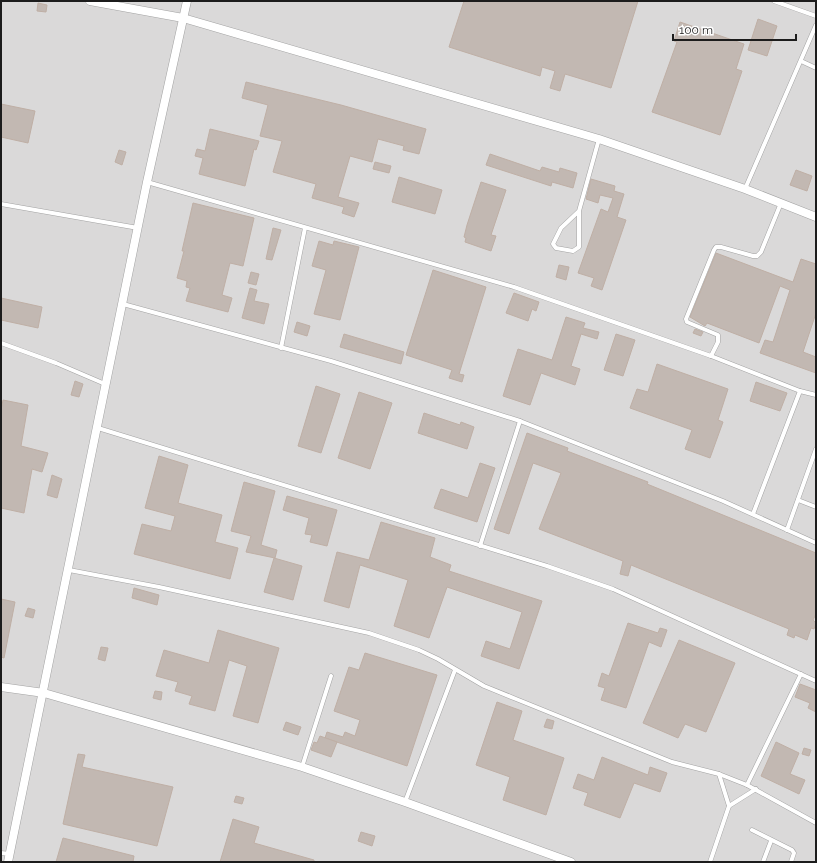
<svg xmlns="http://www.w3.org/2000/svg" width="817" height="863" font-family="Raleway,sans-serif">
<rect width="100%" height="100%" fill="#eee9e2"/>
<!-- residential -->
<rect fill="#dad9d9" x="1" y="1" width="815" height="861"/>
<!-- building -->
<g fill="#c2b8b2" stroke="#bfafa5">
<polygon points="464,1 638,1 611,88 565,74 560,91 550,88 555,71 542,67 540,76 449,47"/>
<polygon points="38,3 47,5 46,12 37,11"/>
<polygon points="758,19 777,26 767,56 748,50"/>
<polygon points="680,22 744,44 736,69 742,71 720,135 652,112 677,42 674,41"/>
<polygon points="246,82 341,105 426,129 419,154 403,150 404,146 378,139 372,162 350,156 338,197 359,203 354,217 342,213 344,207 312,198 316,184 273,172 282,141 260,136 268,105 242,98"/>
<polygon points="1,104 35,111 28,143 1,137"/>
<polygon points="210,129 259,141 256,150 254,149 245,186 199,174 203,158 195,156 197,149 205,151"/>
<polygon points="119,150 126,152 122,165 115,162"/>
<polygon points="490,154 540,171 542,167 559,172 560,168 577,173 573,188 552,182 551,186 486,165"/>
<polygon points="375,162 391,166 389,173 373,169"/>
<polygon points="796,170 812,176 807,191 790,185"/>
<polygon points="399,177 442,190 435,214 392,202"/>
<polygon points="591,179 615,186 614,191 624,194 617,217 626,220 602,290 591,286 594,278 578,273 601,209 608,212 613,198 600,195 598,203 586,199"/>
<polygon points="481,182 506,190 491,235 496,236 491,251 465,242 466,238 464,237 467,225"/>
<polygon points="193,203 254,218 243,266 230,263 222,295 232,298 228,312 186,301 190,288 186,287 187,281 177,278 184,251 182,251"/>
<polygon points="273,228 281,230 272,260 266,259"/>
<polygon points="319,241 333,245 334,241 359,247 340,320 314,314 326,270 312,266"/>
<polygon points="716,253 793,282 801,259 816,264 816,313 803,352 816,357 816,373 760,353 765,340 773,342 790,290 780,286 759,343 707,323 705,326 690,317"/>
<polygon points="559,265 569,267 566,280 556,277"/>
<polygon points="433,270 486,287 459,374 464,375 462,382 449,378 452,370 406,355"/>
<polygon points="251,272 259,274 256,285 248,283"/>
<polygon points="250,288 257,290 254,301 269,304 264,324 242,318"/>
<polygon points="514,293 539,302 536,311 532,309 528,321 506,313"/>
<polygon points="1,298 42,307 38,328 1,320"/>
<polygon points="566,317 585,323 583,328 599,332 597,339 581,334 571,366 580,369 575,385 541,373 530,405 503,396 518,349 552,360"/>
<polygon points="297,322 310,326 307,336 294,332"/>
<polygon points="695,329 703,332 701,336 693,333"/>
<polygon points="344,334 404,352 401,364 340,347"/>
<polygon points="616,334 635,340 623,376 604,370"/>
<polygon points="657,364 728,389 718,420 723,422 710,458 685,449 692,430 630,408 637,389 648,392"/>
<polygon points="75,381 83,384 79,397 71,395"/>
<polygon points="756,382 787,393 780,411 750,401"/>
<polygon points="316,386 340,394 321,453 298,446"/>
<polygon points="359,392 392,403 370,469 338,458"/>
<polygon points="3,400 28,405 21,446 48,453 42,472 32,469 24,513 1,508 1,410"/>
<polygon points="424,413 460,425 461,422 474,427 467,449 418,433"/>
<polygon points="527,433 568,448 567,451 648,482 647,484 816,553 816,614 813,620 816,623 814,629 811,628 807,640 795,635 794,638 787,635 789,629 631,565 628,576 620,574 623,561 539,529 561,473 533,463 509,534 494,529"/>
<polygon points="159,456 188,465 178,503 222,515 215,542 238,548 230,579 134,554 142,524 171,531 175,516 145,508"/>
<polygon points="480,463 495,468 477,522 434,508 441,489 468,498"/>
<polygon points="52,475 62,479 57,498 47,495"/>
<polygon points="244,482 275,491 261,545 277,550 275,558 246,552 251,536 231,531"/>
<polygon points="287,496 337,510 327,546 310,542 312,535 305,534 309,518 283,510"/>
<polygon points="381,522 435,538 430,557 451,565 449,571 542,601 519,669 481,656 486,641 510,649 522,612 447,587 429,638 394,626 408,580 360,565 349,608 324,601 337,552 369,560"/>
<polygon points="274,558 302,566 293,600 264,592"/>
<polygon points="134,588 159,595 157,605 132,598"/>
<polygon points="1,599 15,602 4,658 1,657"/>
<polygon points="28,608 35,610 33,618 25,616"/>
<polygon points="628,623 658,633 660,628 667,630 661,647 649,642 626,708 601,700 605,688 598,686 602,673 609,676"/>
<polygon points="218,630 279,648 258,723 233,716 247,666 229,660 215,711 189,704 192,696 175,691 178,682 156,676 164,650 209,663"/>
<polygon points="679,640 735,663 706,732 685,724 678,738 643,723"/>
<polygon points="101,647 108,648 105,661 98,659"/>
<polygon points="365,653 437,675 407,766 325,738 327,732 343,737 345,732 355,736 360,720 334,711 349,667 359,670"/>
<polygon points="800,684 816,690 816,712 808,708 810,703 795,697"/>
<polygon points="155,691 162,692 161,700 153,698"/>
<polygon points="497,702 522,711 513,740 564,758 546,815 503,800 510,777 476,765"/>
<polygon points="547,719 554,721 552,729 544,727"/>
<polygon points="286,722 301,727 298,735 283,730"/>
<polygon points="320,736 337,742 331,757 311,750 314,742 317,743"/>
<polygon points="776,742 799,753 790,774 805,780 799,794 761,776"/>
<polygon points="804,748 811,750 809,756 802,754"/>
<polygon points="78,754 85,755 82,767 173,787 157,846 63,824"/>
<polygon points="602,757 648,775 650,767 667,773 660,792 634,783 620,818 584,805 588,793 573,788 578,774 594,780"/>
<polygon points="236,796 244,798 242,804 234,802"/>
<polygon points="233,819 259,827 254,843 314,860 314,862 220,862"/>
<polygon points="361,832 375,836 372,846 358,841"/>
<polygon points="63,838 134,856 133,862 56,862"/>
</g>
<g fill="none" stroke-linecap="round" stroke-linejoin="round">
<!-- lane casing -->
<g stroke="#a3a3a3" stroke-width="5">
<g id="lane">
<polyline points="774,1 816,16"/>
<polyline points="801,61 816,68"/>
<polyline points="147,182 514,287 711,356 800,391 816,395"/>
<polyline points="745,189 816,25"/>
<polyline points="1,204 138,228"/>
<polyline points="579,211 561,228 553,244 556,248 573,251 579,247 579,211 599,139"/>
<polyline points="123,304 331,361 520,421 723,501 816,543"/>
<polyline points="1,343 56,363 105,384"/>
<polyline points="281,348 305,228"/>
<polyline points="711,356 718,342 718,335 687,322 686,319 714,250 716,247 721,247 753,256 757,256 761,252 781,203"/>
<polyline points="98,428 547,566 613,589 816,681"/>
<polyline points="798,500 816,507"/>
<polyline points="753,514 800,391"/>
<polyline points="787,530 816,449"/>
<polyline points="480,546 520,421"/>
<polyline points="69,570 159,587 369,633 419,650 438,659 484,686 516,699 672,762 719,774 747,785 816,823"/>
<polyline points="302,767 331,676"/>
<polyline points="747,785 801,674"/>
<polyline points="405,802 455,670"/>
<polyline points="729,806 756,789"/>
<polyline points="752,830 792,850 794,853 791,862"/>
<polyline points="1,853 10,854"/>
<polyline points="710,862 729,806 719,774"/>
<polyline points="763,862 771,841"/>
</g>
</g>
<!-- street casing -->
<g stroke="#a3a3a3" stroke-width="9">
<g id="street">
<polyline points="90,1 183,18 599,139 745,189 816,217"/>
<polyline points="1,687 44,693 302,767 405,802 571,862"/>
<polyline points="8,862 147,182 187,1"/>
</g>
</g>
<!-- lane -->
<use href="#lane" stroke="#fff" stroke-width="4"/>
<!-- street -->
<use href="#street" stroke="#fff" stroke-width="8"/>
</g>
<!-- border -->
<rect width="817" height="863" fill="none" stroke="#1c1c1c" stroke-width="4"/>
<!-- scale -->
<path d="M673 34v6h123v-6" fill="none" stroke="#1c1c1c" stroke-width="2"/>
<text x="679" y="34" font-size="12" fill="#1c1c1c" stroke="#ffffff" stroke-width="3" paint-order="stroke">100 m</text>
</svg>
